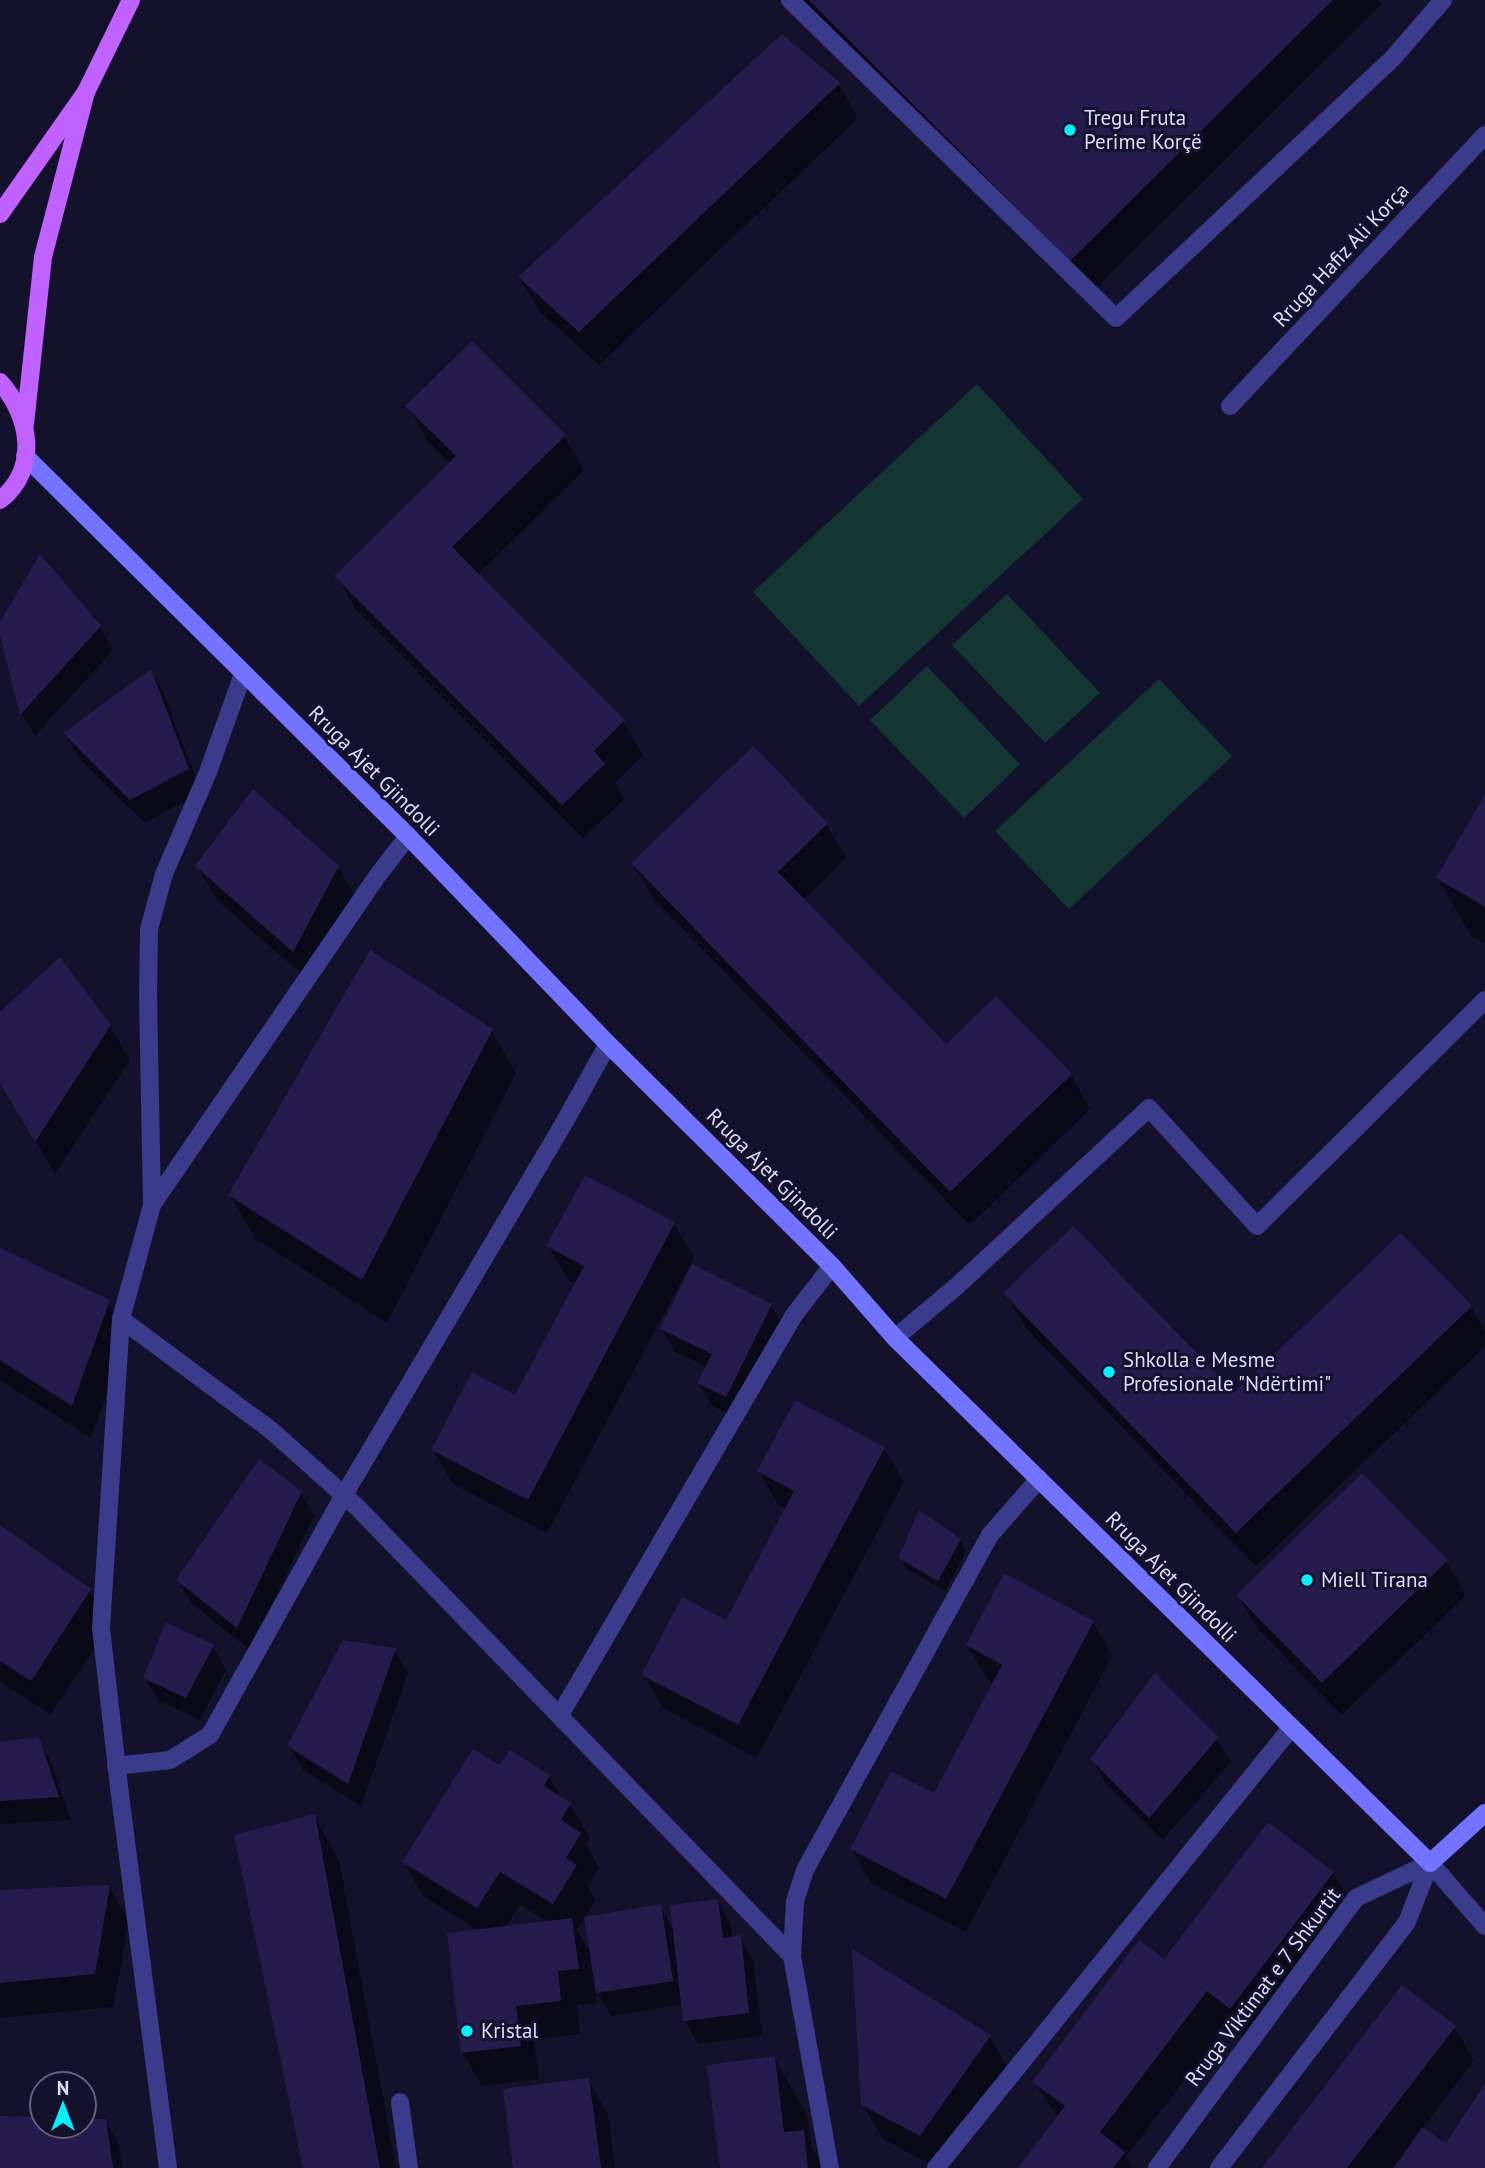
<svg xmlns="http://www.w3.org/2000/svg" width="1485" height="2168" font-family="'PT Sans',sans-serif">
<rect width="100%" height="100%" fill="#14112c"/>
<!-- green -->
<g fill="#133634">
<polygon points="977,384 1083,499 859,706 753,592"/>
<polygon points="1007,594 1100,693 1045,743 952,645"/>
<polygon points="927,666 1020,764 964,818 870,720"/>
<polygon points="1159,679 1232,756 1069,909 995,831"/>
</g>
<!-- shadow -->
<g fill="#0007" fill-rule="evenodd">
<polygon points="797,0 1379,0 1381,5 1090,294"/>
<polygon points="782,36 839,85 858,118 599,365 539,311 520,278"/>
<polygon points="408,406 564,436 584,470 477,575 623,721 643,755 615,783 624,799 583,838 356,610 337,576 451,464 427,440"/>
<polygon points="40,557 100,627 113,650 35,736 22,714 0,625"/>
<polygon points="151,671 164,694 201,792 145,823 78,757 65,734"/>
<polygon points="1485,799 1485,944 1471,936 1438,878"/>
<polygon points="826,824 846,858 803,900 946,1047 996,998 1071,1075 1090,1109 970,1225 653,898 633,864"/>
<polygon points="197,866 338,867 358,901 313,984 217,900"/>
<polygon points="0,1014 110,1026 130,1060 55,1174 0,1080"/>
<polygon points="491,1030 516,1073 387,1323 255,1238 230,1195"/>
<polygon points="674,1224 694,1258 547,1533 453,1484 433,1450 516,1397 576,1284 568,1280 548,1246"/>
<polygon points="0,1250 108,1301 128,1335 91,1438 0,1380"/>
<polygon points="1005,1293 1235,1395 1471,1307 1485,1332 1485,1346 1256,1566 1025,1327"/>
<polygon points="771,1305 785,1329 739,1419 712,1406 699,1383 707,1367 675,1352 662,1329"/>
<polygon points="884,1449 904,1482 757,1758 663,1708 643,1674 726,1622 786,1509 778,1505 759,1471"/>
<polygon points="301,1493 314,1516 250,1650 191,1603 178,1580"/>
<polygon points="0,1527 90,1591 110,1625 51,1714 0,1682"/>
<polygon points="960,1540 966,1551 945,1591 906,1569 900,1557"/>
<polygon points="1446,1561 1466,1595 1342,1715 1258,1629 1238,1596"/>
<polygon points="1093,1622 1112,1656 966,1932 871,1883 852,1849 935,1795 995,1683 987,1679 968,1645"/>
<polygon points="213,1646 226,1670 200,1720 159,1701 145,1678"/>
<polygon points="394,1650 408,1673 361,1806 303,1770 289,1746"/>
<polygon points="38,1739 51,1762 71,1820 0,1824 0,1743"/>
<polygon points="1217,1739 1231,1762 1163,1840 1105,1782 1092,1759"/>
<path d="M500 1768 549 1776 562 1799 570 1804 590 1838 586 1844 599 1868 588 1887 596 1900 577 1930 591 1954 660 1906 674 1931 717 1901 731 1924 732 1938 740 1937 753 1960 762 2036 698 2044 685 2021 683 2004 611 2016 595 1989 597 2003 577 2005 580 2034 534 2039 539 2079 482 2086 463 2053 480 1931 423 1896 404 1862ZM520 1904 549 1923 505 1928Z"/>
<polygon points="314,1816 339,1860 396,2168 305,2168"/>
<polygon points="1333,1873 1353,1907 1250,2042 1227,2024 1126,2157 1132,2168 1020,2168 1058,2118 1034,2082"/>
<polygon points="109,1887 129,1921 113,2007 0,2018 0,1892"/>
<polygon points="1455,2027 1474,2061 1422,2129 1446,2145 1485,2087 1485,2168 1396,2168 1399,2164 1396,2162 1392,2168 1264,2168"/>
<polygon points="990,2036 1009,2070 937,2168 883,2139 863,2105"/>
<polygon points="774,2057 807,2115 811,2146 824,2168 722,2168"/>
<polygon points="588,2080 608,2114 615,2168 515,2168"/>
<polygon points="0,2117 42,2119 42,2126 84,2126 84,2120 105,2121 119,2144 122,2168 0,2168"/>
</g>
<!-- building -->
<g fill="#251c4d">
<polygon points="809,0 1333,0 1070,261"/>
<polygon points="782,34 840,83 579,332 518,277"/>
<polygon points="472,341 566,435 452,547 625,720 594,751 605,764 562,805 334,576 456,456 405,406"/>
<polygon points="40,554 101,626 20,715 0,636 0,622"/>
<polygon points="151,669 189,769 130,800 63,733"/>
<polygon points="753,746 828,823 778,872 946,1044 996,996 1072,1074 950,1192 631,863"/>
<polygon points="253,789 339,866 293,952 195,866"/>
<polygon points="1485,795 1485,907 1436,878"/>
<polygon points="370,950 493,1029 362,1280 228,1195"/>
<polygon points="60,957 111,1025 35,1142 0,1083 0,1012"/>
<polygon points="585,1175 675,1222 528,1500 431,1450 472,1372 515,1395 584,1266 546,1246"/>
<polygon points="1073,1226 1235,1392 1401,1233 1472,1306 1236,1533 1003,1293"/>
<polygon points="0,1248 110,1300 72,1406 0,1360"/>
<polygon points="692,1264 772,1304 726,1397 697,1383 712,1354 660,1329"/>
<polygon points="795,1400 885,1447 738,1725 641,1675 682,1597 726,1620 794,1491 757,1471"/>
<polygon points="259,1459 302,1491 237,1628 176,1580"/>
<polygon points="1362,1473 1448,1560 1322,1683 1236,1595"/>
<polygon points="919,1510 961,1539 938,1581 898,1558"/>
<polygon points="0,1525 91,1589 31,1681 0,1661"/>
<polygon points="1004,1573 1094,1621 946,1899 850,1849 891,1771 934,1793 1002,1665 966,1645"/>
<polygon points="166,1622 214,1645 186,1698 143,1678"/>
<polygon points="343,1640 396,1648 348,1784 287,1746"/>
<polygon points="1155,1673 1219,1737 1149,1818 1090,1759"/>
<polygon points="39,1737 59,1797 0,1801 0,1742"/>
<polygon points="473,1749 500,1765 510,1750 550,1775 544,1786 571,1803 561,1820 581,1833 566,1858 577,1865 553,1904 500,1872 477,1908 402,1862"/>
<polygon points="315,1814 380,2168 303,2168 234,1835"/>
<polygon points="1268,1822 1334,1872 1230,2009 1207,1991 1100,2132 1125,2152 1113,2168 1018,2168 1065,2106 1032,2082 1139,1940 1164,1959"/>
<polygon points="110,1885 95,1974 0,1983 0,1890"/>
<polygon points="718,1899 723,1938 741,1935 749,2013 683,2021 670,1905"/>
<polygon points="661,1904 673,1981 596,1993 584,1917"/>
<polygon points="572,1918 579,1969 558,1971 561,2001 516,2006 521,2046 461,2053 447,1933"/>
<polygon points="852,1949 991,2035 920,2136 861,2105"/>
<polygon points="1402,1985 1456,2026 1347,2168 1262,2168"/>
<polygon points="775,2056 784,2132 804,2130 808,2168 720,2168 707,2065"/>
<polygon points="589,2078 601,2168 513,2168 503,2089"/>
<polygon points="1485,2084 1485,2168 1394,2168 1422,2127 1446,2143"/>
<polygon points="0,2116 42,2117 42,2126 84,2126 84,2119 106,2119 113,2168 0,2168"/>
</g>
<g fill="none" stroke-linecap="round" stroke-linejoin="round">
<!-- lane -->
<g stroke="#3b3b8b" stroke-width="18">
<polyline points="790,0 1116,318 1393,58 1443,0"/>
<polyline points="1230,406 1485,135"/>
<polyline points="895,1338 957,1286 1149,1108 1257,1226 1485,1000"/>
<polyline points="400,2102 409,2168"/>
<polyline points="168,2168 119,1787 101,1628 121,1319 152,1205 148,996 149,929 164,874 208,772 243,674"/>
<polyline points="830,2168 792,1956 795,1901 805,1870 990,1535 1039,1479"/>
<polyline points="936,2168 1291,1728"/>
</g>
<!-- street -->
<g stroke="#3b3b8b" stroke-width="18">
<polyline points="152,1205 378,875 408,836"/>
<polyline points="121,1319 272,1431 358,1508 792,1956"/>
<polyline points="560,1715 794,1315 832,1266"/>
<polyline points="116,1766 170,1760 210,1735 344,1495 564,1123 608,1044"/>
<polyline points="1430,1863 1485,1926"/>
<polyline points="1157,2168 1356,1898 1430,1863"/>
<polyline points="1219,2168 1407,1922 1430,1863"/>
</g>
<!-- secondary -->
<polyline stroke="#7273ff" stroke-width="18" points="25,456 408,836 608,1044 832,1266 895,1338 1430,1863 1485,1813"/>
<!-- primary -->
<g stroke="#c062ff" stroke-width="18">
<polyline points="0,214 86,92 131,0"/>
<path d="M0 382C30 415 40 469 0 500"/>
<polyline points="25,424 43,257 86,92"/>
</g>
</g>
<!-- markers -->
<g fill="#07eeff" stroke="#14112c" stroke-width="2.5">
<circle cx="1070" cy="130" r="7"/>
<circle cx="1109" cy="1372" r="7"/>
<circle cx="1307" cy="1580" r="7"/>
<circle cx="467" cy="2031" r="7"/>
</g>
<g text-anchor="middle" stroke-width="6" stroke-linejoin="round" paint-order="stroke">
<!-- poi labels -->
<g font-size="21" fill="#dedbff" stroke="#14112c" text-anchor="start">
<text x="1084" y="125">Tregu Fruta<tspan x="1084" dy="24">Perime Korçë</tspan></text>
<text x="1123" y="1367">Shkolla e Mesme<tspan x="1123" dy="24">Profesionale "Ndërtimi"</tspan></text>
<text x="1321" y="1587">Miell Tirana</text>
<text x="481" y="2038">Kristal</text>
</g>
<!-- street labels -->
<g font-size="21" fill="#dedbff" stroke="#14112c">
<text transform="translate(1341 255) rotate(-47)" y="7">Rruga Hafiz Ali Korça</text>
<text transform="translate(374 771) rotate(45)" y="7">Rruga Ajet Gjindolli</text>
<text transform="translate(772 1174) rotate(45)" y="7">Rruga Ajet Gjindolli</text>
<text transform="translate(1171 1577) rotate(45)" y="7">Rruga Ajet Gjindolli</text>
<text transform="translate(1263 1987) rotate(-53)" y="7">Rruga Viktimat e 7 Shkurtit</text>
</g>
</g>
<!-- north arrow -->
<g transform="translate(63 2105)"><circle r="33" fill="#14112c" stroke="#656280" stroke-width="2"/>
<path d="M0-5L12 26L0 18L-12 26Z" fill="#07eeff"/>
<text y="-10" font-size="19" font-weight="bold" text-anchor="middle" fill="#dedbff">N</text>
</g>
</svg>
